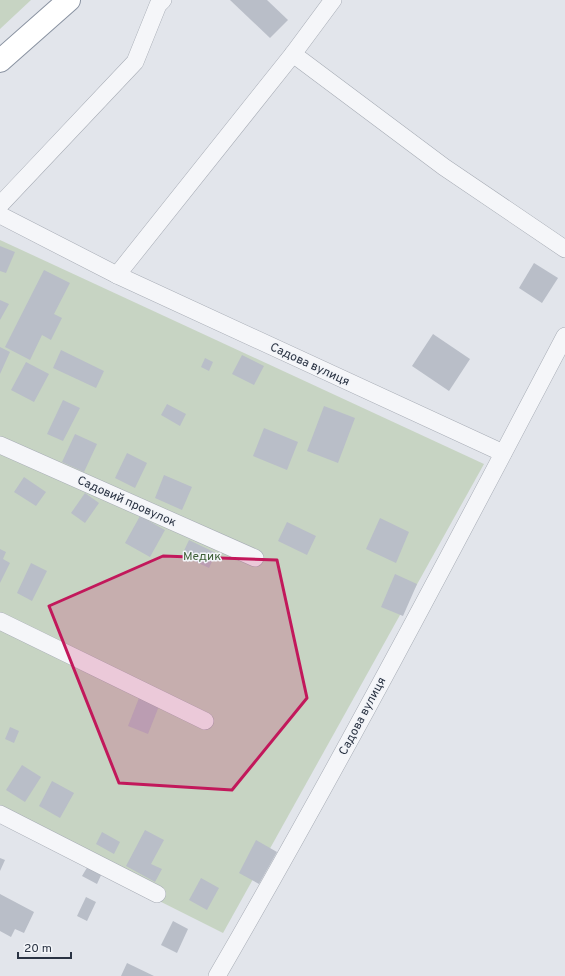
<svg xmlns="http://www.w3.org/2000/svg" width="565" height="976" font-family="Overpass,sans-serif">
<rect width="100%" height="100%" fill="#e2e5eb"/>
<!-- green -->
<g fill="#c7d4c3">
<polygon points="0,0 31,0 0,29"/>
<polygon points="0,240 484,464 223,933 0,821"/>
</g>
<!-- building -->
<g fill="#b9bec8">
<polygon points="230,0 267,0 288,20 270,38"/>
<polygon points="0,246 15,252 6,273 0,271"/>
<polygon points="534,263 558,278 542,303 519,288"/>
<polygon points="44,270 70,283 54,314 62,318 51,340 42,335 30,360 5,347"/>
<polygon points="0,300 9,304 0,320"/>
<polygon points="433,334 470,359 449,391 412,366"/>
<polygon points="0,347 10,352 0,374"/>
<polygon points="61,350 104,371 96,388 53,368"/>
<polygon points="242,355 264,366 254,385 232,374"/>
<polygon points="205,358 213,362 209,371 201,367"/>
<polygon points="26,362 49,374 34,402 11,390"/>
<polygon points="63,400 80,408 63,441 47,434"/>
<polygon points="167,404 186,414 180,426 161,415"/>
<polygon points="324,406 355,418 338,463 307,451"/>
<polygon points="264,428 298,442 287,470 253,456"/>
<polygon points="75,434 97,444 84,472 62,462"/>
<polygon points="127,453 147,463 135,488 115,478"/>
<polygon points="164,475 192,487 182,510 155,498"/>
<polygon points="24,477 46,492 36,506 14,492"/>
<polygon points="85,493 99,503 85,523 71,513"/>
<polygon points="140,516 165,530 150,557 125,543"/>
<polygon points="380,518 409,532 396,563 366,549"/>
<polygon points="287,522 316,536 307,555 278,541"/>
<polygon points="189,540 216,553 209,568 182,555"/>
<polygon points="0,549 6,552 3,559 10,563 0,583"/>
<polygon points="31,563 47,571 32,601 17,593"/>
<polygon points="395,574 417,584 403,616 381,607"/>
<polygon points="139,698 159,706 148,734 128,726"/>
<polygon points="10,727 19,731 14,743 5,739"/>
<polygon points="22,765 41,777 25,802 6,790"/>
<polygon points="52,781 74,793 60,818 39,806"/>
<polygon points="145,830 164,840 151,864 162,869 155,882 126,866"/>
<polygon points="102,832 120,842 114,854 96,844"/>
<polygon points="256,840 277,852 259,884 239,873"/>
<polygon points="0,858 5,860 0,871"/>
<polygon points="88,866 102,873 97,884 82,876"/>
<polygon points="201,878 219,888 207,910 189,900"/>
<polygon points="0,894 34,912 24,933 15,929 11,937 0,931"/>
<polygon points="86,897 96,902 87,921 77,916"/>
<polygon points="173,921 188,929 177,953 161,945"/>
<polygon points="127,963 154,976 121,976"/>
</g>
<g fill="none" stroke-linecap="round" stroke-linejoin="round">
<!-- minor casing -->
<g stroke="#a7acb5" stroke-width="18">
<g id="minor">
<polyline points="293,54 444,167 565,249"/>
<polyline points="0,205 135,62 158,5 163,0"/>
<polyline points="0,215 117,275 503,453"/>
<polyline points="117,275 293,54 333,0"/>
<polyline points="0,445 255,558"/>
<polyline points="0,621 205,721"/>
<polyline points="0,814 157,894"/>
<path d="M217 976C339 766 452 551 565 336"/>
</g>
</g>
<!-- highway casing -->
<g stroke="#8992a1" stroke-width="24">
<polyline id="highway" points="0,61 69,0"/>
</g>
<!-- minor -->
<use href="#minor" stroke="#f5f6f9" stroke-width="17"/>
<!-- highway -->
<use href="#highway" stroke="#fff" stroke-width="22"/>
</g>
<!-- marked area -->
<path fill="#c2185b" fill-opacity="0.2" stroke="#c2185b" stroke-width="3" stroke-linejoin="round" d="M163 556 277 560 307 698 232 790 119 783 49 606Z"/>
<g text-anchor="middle" stroke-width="3" stroke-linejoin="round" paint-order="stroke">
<!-- street labels -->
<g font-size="12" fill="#2a3343" stroke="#f2f4f8">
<text transform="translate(310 364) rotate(25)" y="4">Садова вулиця</text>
<text transform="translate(127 501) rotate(24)" y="4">Садовий провулок</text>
<text transform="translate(362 716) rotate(-62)" y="4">Садова вулиця</text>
</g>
<!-- park labels -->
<g font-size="12" fill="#3e5f37" stroke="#f2f4f8">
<text x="202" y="560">Медик</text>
</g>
</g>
<!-- scale -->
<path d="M18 952v6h53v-6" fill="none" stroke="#2a3343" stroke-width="2"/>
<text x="24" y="952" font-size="12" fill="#2a3343" stroke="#f2f4f8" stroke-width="3" paint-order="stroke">20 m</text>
</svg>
